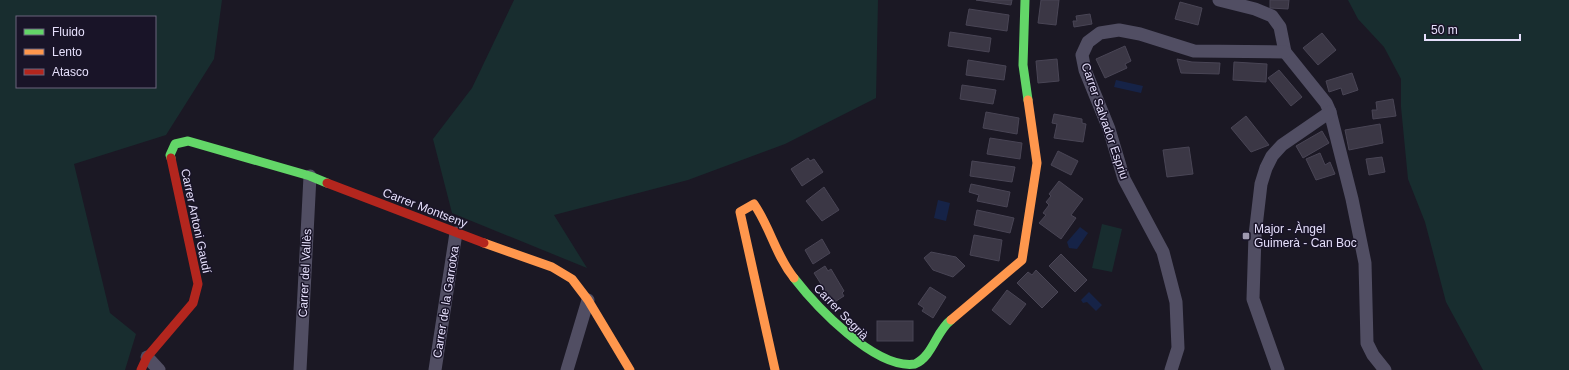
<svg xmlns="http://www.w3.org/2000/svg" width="1569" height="370" font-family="Arial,sans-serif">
<rect width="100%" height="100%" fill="#1b1824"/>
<!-- green -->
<g fill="#182d2f" fill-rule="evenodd">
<path d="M0 0H222L214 59 166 135 74 164 110 313 136 334 125 370H0ZM17 17H155V87H17Z"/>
<polygon points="514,0 878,0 876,98 785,144 688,180 554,215 587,268 452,213 433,139 472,88"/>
<polygon points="1348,0 1569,0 1569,370 1483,370 1446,302 1425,222 1408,179 1401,107 1401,79 1384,47 1358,19"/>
<polygon points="1102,224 1122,229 1112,272 1092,268"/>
</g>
<!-- water -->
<g fill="#162347">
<polygon points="1116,80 1143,86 1141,93 1114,87"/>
<polygon points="938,200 950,203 946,221 934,218"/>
<polygon points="1080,227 1088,233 1077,249 1069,248 1067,242"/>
<polygon points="1089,292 1102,305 1096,311 1087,302 1083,303 1081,300"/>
</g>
<!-- building -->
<g fill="#3b3745" stroke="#494555">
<polygon points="976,0 1012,0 1011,5"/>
<polygon points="1041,0 1059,0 1056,25 1038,23"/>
<polygon points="1270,0 1289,0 1288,9 1270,8"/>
<polygon points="1180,2 1202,8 1198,25 1175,19"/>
<polygon points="969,9 1009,15 1007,31 966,25"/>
<polygon points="1090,14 1092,24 1074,27 1073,21 1077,21 1076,16"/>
<polygon points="950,32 991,38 989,52 948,46"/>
<polygon points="1322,33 1336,50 1318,65 1303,48"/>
<polygon points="1125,46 1131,61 1125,64 1127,68 1105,78 1096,59"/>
<polygon points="1057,59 1059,81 1038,83 1036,61"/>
<polygon points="1177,59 1192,62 1220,63 1219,74 1181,73"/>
<polygon points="968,60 1006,66 1004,80 966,75"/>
<polygon points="1234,62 1267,64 1266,82 1233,80"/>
<polygon points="1279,70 1302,97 1291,106 1268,78"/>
<polygon points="1352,73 1358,90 1343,95 1341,88 1329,92 1326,81"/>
<polygon points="962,85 996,90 993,104 960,99"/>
<polygon points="1393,99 1396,116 1373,119 1372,110 1377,110 1376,102"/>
<polygon points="986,112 1019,118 1017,134 983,128"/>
<polygon points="1054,114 1082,119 1082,123 1086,124 1083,142 1054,138 1057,124 1052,123"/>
<polygon points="1246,116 1269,145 1251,152 1231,128"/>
<polygon points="1380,124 1383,143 1349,150 1345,130"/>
<polygon points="1322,131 1329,143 1303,158 1296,146"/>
<polygon points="990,138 1022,143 1020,159 987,154"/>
<polygon points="1189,147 1193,174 1167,177 1163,150"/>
<polygon points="1058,151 1078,161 1071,175 1051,165"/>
<polygon points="1320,153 1325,165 1330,162 1335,174 1316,180 1306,159"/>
<polygon points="1382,157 1385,172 1369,175 1366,159"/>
<polygon points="808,158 810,161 814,159 823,172 802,186 791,169"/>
<polygon points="972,161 1015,167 1012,182 970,176"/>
<polygon points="1059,181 1083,199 1071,215 1076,218 1061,239 1039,223 1046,215 1043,213 1049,205 1046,202 1051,196 1049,194"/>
<polygon points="971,184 1010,192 1007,207 977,201 979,195 969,192"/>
<polygon points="824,187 839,210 822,221 806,201"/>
<polygon points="977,210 1014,218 1010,233 974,225"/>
<polygon points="974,235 1002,240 999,261 970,255"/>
<polygon points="822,239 830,253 813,264 805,250"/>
<polygon points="931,252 956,257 965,266 953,277 933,270 924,258"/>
<polygon points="1061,254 1087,280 1075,292 1049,266"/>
<polygon points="825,266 828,271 831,269 844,291 842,293 844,296 833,303 814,273"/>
<polygon points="1036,270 1058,292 1042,308 1017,283 1028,272 1032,275"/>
<polygon points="930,287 946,297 933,318 922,311 924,308 918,304"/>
<polygon points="1007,290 1026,304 1010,325 992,310"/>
<rect x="877" y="321" width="36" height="20"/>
</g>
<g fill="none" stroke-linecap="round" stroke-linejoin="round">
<!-- street -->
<g stroke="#514e63" stroke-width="13">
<polyline points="1219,0 1255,9 1272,16 1280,27 1285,52 1326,103 1330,112 1352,199 1365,263 1367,343 1373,355 1385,370"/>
<polyline points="147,357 159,370"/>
<polyline points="300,370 310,176"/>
<polyline points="435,370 456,233"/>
<polyline points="567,370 588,300"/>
<polyline points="1171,370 1178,348 1176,302 1163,252 1124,179 1109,129 1085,70 1082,55 1088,42 1100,33 1119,30 1140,34 1194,51 1285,52"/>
<polyline points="1278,370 1253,299 1255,235 1261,184 1266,168 1272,156 1282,145 1330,112"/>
</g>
<!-- fast -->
<g stroke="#63d668" stroke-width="9">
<polyline points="1025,0 1023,65 1028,100"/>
<polyline points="171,158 170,155 175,144 188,141 310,176 327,183"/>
<path d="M794 278C815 305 875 370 915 364 933 356 936 331 951 320"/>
</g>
<!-- slow -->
<g stroke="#ff974d" stroke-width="9">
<polyline points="484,243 552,267 572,279 588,300 630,370"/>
<polyline points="951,320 1022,260 1037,163 1028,100"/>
<path d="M775 370 740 212 754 204C770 227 776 256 794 278"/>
</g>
<!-- jam -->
<g stroke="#b3261e" stroke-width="9">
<polyline points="327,183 484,243"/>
<polyline points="141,370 147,357 193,303 198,284 171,158"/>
</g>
</g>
<!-- markers -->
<rect fill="#9e99b0" stroke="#191428" stroke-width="1.5" x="1242" y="232" width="8" height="8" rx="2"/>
<g text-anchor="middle" stroke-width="3" stroke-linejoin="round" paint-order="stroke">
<!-- street labels -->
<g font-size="12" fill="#e5dffb" stroke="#191428">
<text transform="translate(1105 121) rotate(71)" y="4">Carrer Salvador Espriu</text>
<text transform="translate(425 208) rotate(21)" y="4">Carrer Montseny</text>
<text transform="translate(196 221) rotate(78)" y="4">Carrer Antoni Gaudí</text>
<text transform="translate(305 273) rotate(-87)" y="4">Carrer del Vallès</text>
<text transform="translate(446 302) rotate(-81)" y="4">Carrer de la Garrotxa</text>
<text transform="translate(841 312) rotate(46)" y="4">Carrer Segrià</text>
</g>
<!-- poi labels -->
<g font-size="12" fill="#e5dffb" stroke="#191428" text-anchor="start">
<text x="1254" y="233">Major - Àngel<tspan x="1254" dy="14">Guimerà - Can Boc</tspan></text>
</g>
</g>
<!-- legend -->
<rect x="16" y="16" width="140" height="72" fill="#191428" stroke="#6b657c"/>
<rect x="24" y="29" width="20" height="6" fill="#63d668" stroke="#6b657c"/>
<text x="52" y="36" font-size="12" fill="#e5dffb">Fluido</text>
<rect x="24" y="49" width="20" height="6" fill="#ff974d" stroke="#6b657c"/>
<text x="52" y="56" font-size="12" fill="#e5dffb">Lento</text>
<rect x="24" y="69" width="20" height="6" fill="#b3261e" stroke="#6b657c"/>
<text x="52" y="76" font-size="12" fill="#e5dffb">Atasco</text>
<!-- scale -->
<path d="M1425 34v6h95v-6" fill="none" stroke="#e5dffb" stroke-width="2"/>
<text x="1431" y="34" font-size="12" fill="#e5dffb" stroke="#191428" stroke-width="3" paint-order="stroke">50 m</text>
</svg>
